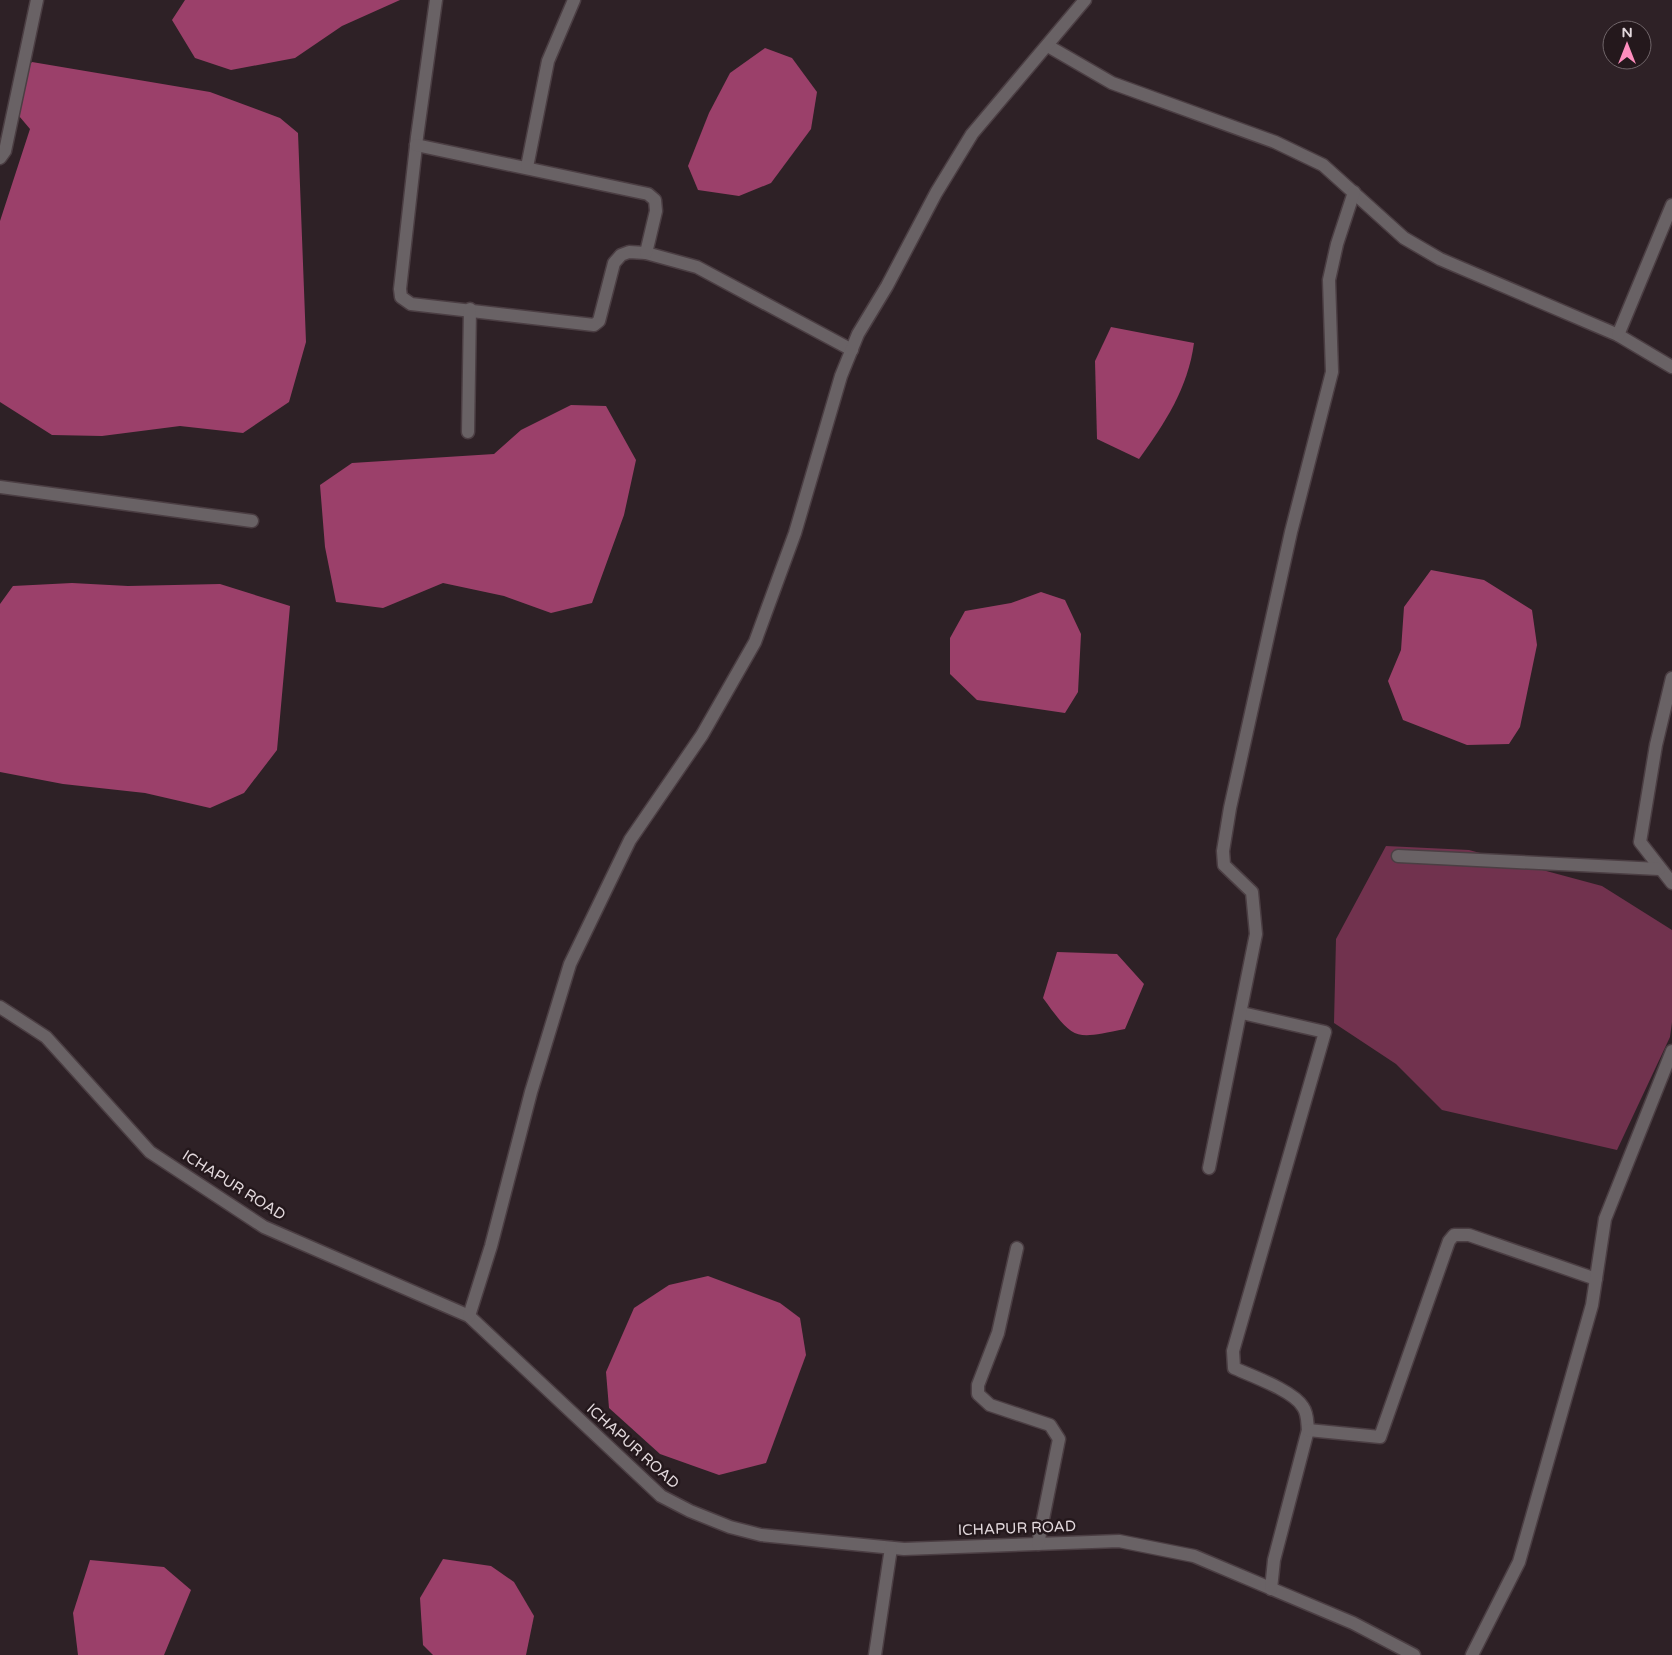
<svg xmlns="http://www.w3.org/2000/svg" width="1672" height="1655" font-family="'Varela Round',sans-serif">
<rect width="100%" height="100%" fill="#2e2126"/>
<!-- green -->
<polygon fill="#71324e" points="1386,846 1469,850 1602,886 1672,930 1672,1022 1670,1037 1617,1150 1442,1110 1396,1064 1334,1023 1336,939"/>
<!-- water -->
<g fill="#9b406a">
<polygon points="185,0 400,0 342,26 295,58 231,70 195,58 172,20"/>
<polygon points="765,48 792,58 817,92 811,129 771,183 739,196 698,190 688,166 709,113 730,73"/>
<polygon points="32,62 210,92 280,118 298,133 306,342 289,402 243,433 180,426 102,436 52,435 0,402 0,221 30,129 14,110 14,79"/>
<path d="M1111 327 1194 343C1188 388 1165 423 1139 459L1097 439 1095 361Z"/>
<polygon points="571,405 606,406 636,460 624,515 592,603 551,613 504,596 443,583 383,608 336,602 325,547 320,485 352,463 494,454 521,430"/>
<polygon points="1431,570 1484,580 1532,610 1537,645 1520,727 1509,744 1467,745 1403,720 1388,681 1401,650 1404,607"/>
<polygon points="72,583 128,586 220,584 290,606 277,750 244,793 210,808 145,793 63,784 0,772 0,604 13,586"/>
<polygon points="1041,592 1065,600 1081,634 1078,692 1065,713 977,700 950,674 950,638 965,611 1011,603"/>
<path d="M1057 952 1117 954 1144 984 1125 1029C1074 1039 1075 1042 1043 998Z"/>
<polygon points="708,1276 780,1303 800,1318 806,1355 766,1463 719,1475 660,1454 609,1408 606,1372 634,1308 669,1285"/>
<polygon points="443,1559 491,1566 514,1582 534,1616 526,1655 433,1655 423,1645 420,1598"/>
<polygon points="90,1560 164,1567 191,1590 164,1655 78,1655 73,1613"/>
</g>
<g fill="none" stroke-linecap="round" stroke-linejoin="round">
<!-- minor casing -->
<g stroke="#4b3e43" stroke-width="15">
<g id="minor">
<polyline points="436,0 417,137 400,289 401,297 411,304 594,325 599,321 614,263 621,255 629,252 646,253 697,267 852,350"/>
<polyline points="1048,46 1112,83 1275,142 1323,165 1404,238 1440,259 1618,335 1672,367"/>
<polyline points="416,145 648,194 655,200 656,211 646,253"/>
<polyline points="0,158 5,151 37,0"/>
<polyline points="527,167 548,61 574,0"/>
<polyline points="1618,335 1672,205"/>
<polyline points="468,432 470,309"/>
<polyline points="0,487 252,521"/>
<polyline points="1672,678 1656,745 1640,842 1672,883"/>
<polyline points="1398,856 1659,869"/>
<polyline points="0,1007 46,1037 150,1152 264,1227 469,1316 661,1496 690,1511 730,1527 761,1535 904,1549 1119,1541 1194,1556 1353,1623 1414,1655"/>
<path d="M1242 1013 1325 1032 1233 1351 1234 1368C1252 1376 1294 1391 1303 1407 1308 1414 1307 1422 1308 1430L1274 1560 1271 1589"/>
<polyline points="1209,1168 1256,934 1252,892 1224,865 1223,851 1230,808 1291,532 1332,372 1329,280 1337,244 1354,192"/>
<polyline points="1017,1248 998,1333 978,1385 978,1394 990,1405 1050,1425 1059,1439 1038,1544"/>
<polyline points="469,1316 491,1246 531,1092 570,964 630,840 702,735 755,642 795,533 841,376 858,334 887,286 936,193 972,134 1085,0"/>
<polyline points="1308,1430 1380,1437 1449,1241 1454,1235 1469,1235 1596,1279"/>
<polyline points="875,1655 891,1548"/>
<polyline points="1472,1655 1519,1562 1592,1305 1605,1219 1672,1051"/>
</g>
</g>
<!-- minor -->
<use href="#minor" stroke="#696265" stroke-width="12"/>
</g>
<g text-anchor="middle" stroke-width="5" stroke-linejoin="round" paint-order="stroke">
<!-- street labels -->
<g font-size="15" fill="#e3d9dd" stroke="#24181c">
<text transform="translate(234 1185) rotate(32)" y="5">ICHAPUR ROAD</text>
<text transform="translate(633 1446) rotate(42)" y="5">ICHAPUR ROAD</text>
<text transform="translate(1017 1528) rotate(-2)" y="5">ICHAPUR ROAD</text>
</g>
</g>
<!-- north arrow -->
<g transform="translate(1627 45)"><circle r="24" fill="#24181c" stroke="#706569"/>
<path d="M0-4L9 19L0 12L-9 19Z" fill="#fe8ebe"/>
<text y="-8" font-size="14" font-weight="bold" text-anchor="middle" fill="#e3d9dd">N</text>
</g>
</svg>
